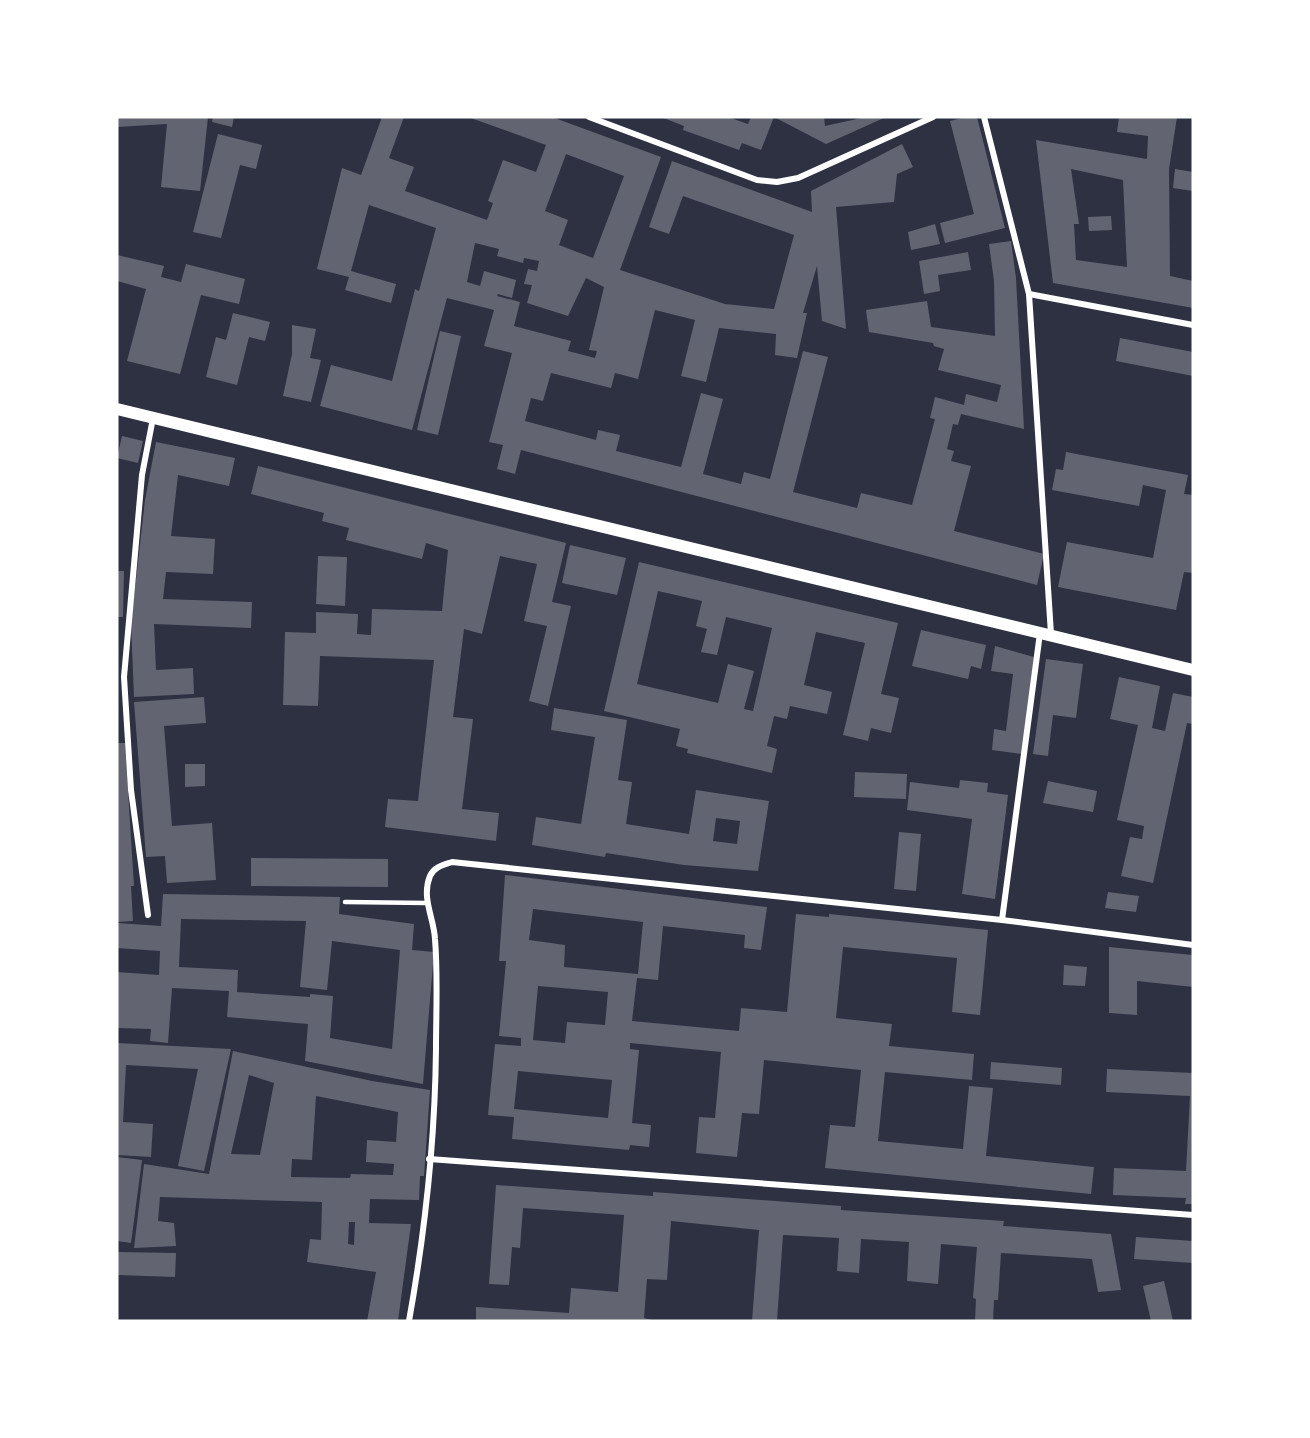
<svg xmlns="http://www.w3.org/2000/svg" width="1310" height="1438" font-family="'Nunito Sans',sans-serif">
<rect width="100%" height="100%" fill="#2d3142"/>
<!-- building -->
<g fill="#626471" fill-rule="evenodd">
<polygon points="117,117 208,117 200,191 161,187 167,124 117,127"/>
<polygon points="213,117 234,117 232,127 212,122"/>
<path d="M382 117H404L389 158 414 167 405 191 487 220 493 203 488 201 503 160 536 172 546 145 468 117H552L661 157 620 270 725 304 774 309 794 235 683 196 669 234 649 227 672 161 812 212 811 191 902 144 913 167 897 174 894 202 836 207 846 329 822 321 817 266 803 313H807L797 358 775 355 776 334 719 328 706 382 681 376 695 320 655 310 638 379 615 373 611 388 551 373 543 401 531 398 525 421 596 440 598 430 620 435 616 451 681 467 701 393 723 399 703 474 741 484 744 472 770 479 803 351 828 357 793 492 857 508 861 493 912 505 935 419 930 418 935 397 964 405 966 394 997 402 1001 385 938 370 944 349 934 346 933 343 869 332 866 310 927 301 931 327 995 336 994 281 989 244 1011 241 1016 278 1024 429 961 414 958 425 953 424 947 449 954 451 951 461 971 466 954 531 1044 554 1037 585 521 450 515 474 497 469 503 445 489 442 512 353 484 346 494 310 447 298 412 430 320 406 331 365 392 381 415 289 419 291 436 228 369 205 351 271 396 284 391 303 345 290 349 277 317 269 342 168 361 175ZM566 154 624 176 593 258 559 245 568 220 545 211ZM475 243 499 249 497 256 523 263 524 258 539 261 537 271 528 269 524 284 532 285 527 303 568 316 586 278 604 287 589 350 597 351 595 358 568 351 571 341 514 326 520 302 497 296 498 294 512 298 516 280 484 271 480 286 467 282Z"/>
<polygon points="661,117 728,117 748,124 751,117 824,117 825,126 866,117 886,117 826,144 774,117 761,150 742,143 739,150 683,130 684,126"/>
<polygon points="965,117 977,117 1005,228 945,243 940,223 974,214 950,121"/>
<path d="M1119 117H1177L1169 169 1170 276 1193 281V308L1053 283 1036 140 1147 159 1148 136 1117 132ZM1071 169 1123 180 1127 267 1076 260 1074 224H1079Z"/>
<polygon points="218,134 262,145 256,169 240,165 221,238 193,232"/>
<polygon points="1175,169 1193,172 1193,191 1173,188"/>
<polygon points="1111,216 1112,230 1089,231 1088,217"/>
<polygon points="935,224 940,244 911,250 908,232"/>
<polygon points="968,252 971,270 938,275 940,291 924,294 919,261"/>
<polygon points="117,255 164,266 161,277 181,282 186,264 245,279 239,304 201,295 180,374 127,361 146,289 117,281"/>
<polygon points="233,313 270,322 265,341 249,337 237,385 206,377 216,337 226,340"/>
<polygon points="292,325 316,329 310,358 321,360 311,402 283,396 292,354"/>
<polygon points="440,331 461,336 438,435 417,430"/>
<polygon points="1120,338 1193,352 1193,376 1116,361"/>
<polygon points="122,436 143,441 138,463 117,458"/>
<polygon points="156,442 235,458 229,486 178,475 171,536 215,539 213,574 166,572 163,599 252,602 251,628 154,624 156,670 193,668 194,694 134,697 131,624 145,500"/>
<polygon points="1066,452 1188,475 1184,494 1193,495 1193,573 1184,572 1176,610 1058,587 1067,542 1153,558 1166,490 1143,485 1139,506 1052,490 1056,469 1063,470"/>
<polygon points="258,466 566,543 552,602 571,606 548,706 529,701 547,626 524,621 537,564 500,556 482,634 464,629 453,717 473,719 462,809 499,813 496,841 385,827 388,799 418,801 434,660 320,656 318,706 283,705 285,632 316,633 316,612 358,614 357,634 371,635 372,609 442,611 448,550 426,543 422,559 346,540 349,528 322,521 324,513 251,494"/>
<polygon points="570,545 626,558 617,595 562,583"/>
<polygon points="318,556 347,557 345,606 316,604"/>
<path d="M639 562 898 623 881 694 899 698 891 733 871 728 868 741 843 735 865 643 816 632 804 685 832 692 827 714 790 706 787 719 774 716 767 746 777 749 772 773 687 753 688 749 676 746 680 729 604 711ZM658 591 702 601 696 626 707 629 701 652 717 655 726 617 772 628 753 711 744 709 754 671 728 664 718 703 637 684Z"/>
<polygon points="117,571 124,571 123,617 117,617"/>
<polygon points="921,630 986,645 981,669 971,666 968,679 912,666"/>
<polygon points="995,646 1034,657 1022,754 992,750 994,729 1006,731 1013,674 991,671"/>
<polygon points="1046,659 1083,664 1076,718 1053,715 1048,756 1033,754"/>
<polygon points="1119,677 1160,686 1152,728 1165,731 1173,693 1193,697 1193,724 1187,723 1153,883 1121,876 1130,837 1142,839 1144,826 1117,820 1138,725 1110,719"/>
<polygon points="204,697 206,723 164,726 172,826 212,823 216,880 167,883 165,856 146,857 134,702"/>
<path d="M554 708 627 720 618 780 632 782 626 824 689 834 696 790 769 801 758 871 684 865 606 853 605 857 532 845 536 817 581 824 595 737 551 730ZM716 818 740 821 737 844 713 841Z"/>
<polygon points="117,743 125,743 134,886 131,886 133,921 117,922"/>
<polygon points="185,764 205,764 205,786 185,787"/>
<polygon points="855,772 907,774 906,799 854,797"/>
<polygon points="960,780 988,783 987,792 1008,795 995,899 962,894 972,819 907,810 910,782 959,788"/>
<polygon points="1048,781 1097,791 1093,812 1043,803"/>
<polygon points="899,832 921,834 916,891 894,889"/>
<polygon points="251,858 388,859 388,887 251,886"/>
<path d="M505 875 767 907 761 950 744 948 745 935 663 926 658 980 637 978 632 1021 739 1031 741 1008 787 1012 796 914 829 917V914L988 930 980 1015 952 1012 957 958 843 947 836 1018 892 1024 889 1046 974 1054 972 1080 885 1072 878 1141 963 1149 969 1086 993 1088 986 1156 1094 1167 1091 1194 825 1168 830 1125 855 1127 861 1070 764 1060 759 1114 742 1113 737 1157 696 1153 699 1117 715 1118 721 1052 630 1043V1049L639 1050 632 1123 651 1125 649 1147 630 1145 629 1150 512 1139 514 1117 488 1115 495 1044 521 1046V1038L499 1036 506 961H499ZM533 909 643 922 638 974 564 967 565 945 529 940ZM538 986 608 992 605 1025 567 1022 565 1043 533 1040ZM518 1071 612 1080 608 1118 514 1109Z"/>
<polygon points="1108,892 1139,896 1136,912 1105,908"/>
<path d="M163 894 340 897 339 914 414 924 412 950 434 952 423 1084 305 1061 308 1024 227 1017 229 991 172 988 168 1043 150 1041 151 1029 117 1028V972L159 975 160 951 117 948V923L161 926ZM181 919 306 921 300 987 327 990 332 941 400 950 392 1049 330 1038 333 996 310 994V997L237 992 238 970 179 967Z"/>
<polygon points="1109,947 1193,955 1193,987 1137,981 1137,1015 1109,1013"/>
<polygon points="1064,965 1087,967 1085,986 1063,985"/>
<polygon points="117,1043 231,1049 204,1171 178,1166 198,1069 126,1065 123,1122 153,1124 151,1157 117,1155"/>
<path d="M233 1051 372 1081 430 1090 424 1176H420L419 1200 370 1199 369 1223 411 1224 398 1321H367L376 1272 307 1262 310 1239 321 1240 322 1202 160 1197 158 1221 174 1223 176 1246 134 1248 144 1164 209 1174ZM249 1075 274 1083 260 1155 231 1154ZM316 1096 398 1112 396 1142 367 1140 366 1162 394 1164 393 1175 351 1174 350 1178 291 1177 292 1159 312 1160ZM349 1222H355L354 1245 348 1244Z"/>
<polygon points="991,1062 1062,1068 1061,1085 990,1079"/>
<polygon points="1107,1069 1193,1073 1193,1204 1185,1204 1186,1198 1113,1195 1114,1168 1186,1171 1190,1096 1106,1092"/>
<polygon points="117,1157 142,1160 131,1243 117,1241"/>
<polygon points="496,1185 653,1196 653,1192 841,1206 841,1210 1004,1221 1003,1226 1111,1234 1121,1290 1098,1292 1092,1259 1001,1253 998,1300 994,1300 993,1321 975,1321 976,1299 973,1298 977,1247 941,1244 938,1284 907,1281 909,1242 861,1239 859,1273 837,1271 839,1238 783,1235 777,1321 752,1321 759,1230 671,1221 667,1280 647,1279 644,1318 656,1321 476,1321 476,1307 569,1313 571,1288 618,1292 624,1215 523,1208 520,1248 512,1247 509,1285 489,1284"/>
<polygon points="1136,1237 1193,1241 1193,1263 1134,1259"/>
<polygon points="117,1252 176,1253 175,1277 117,1275"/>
<polygon points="1164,1281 1173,1321 1151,1321 1143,1286"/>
</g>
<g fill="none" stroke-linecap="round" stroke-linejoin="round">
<!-- service -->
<polyline stroke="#fff" stroke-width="4.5" points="345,902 427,903"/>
<!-- minor -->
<g stroke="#fff" stroke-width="6">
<polyline points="589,117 757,180 777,182 798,178 933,117"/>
<polyline points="984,117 1029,294 1051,634"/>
<polyline points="1029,294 1193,325"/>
<polyline points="148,915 131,790 124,677 142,475 153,418"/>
<polyline points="1002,920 1040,633"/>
<polyline points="429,1159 1193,1215"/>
<path d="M409 1321C425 1232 435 1140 436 1049 436 1013 438 975 435 939 434 918 421 898 430 876 434 867 443 865 452 862L1002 920 1193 945"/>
</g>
<!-- secondary -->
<polyline stroke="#fff" stroke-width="12" points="117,409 1193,670"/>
</g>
<!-- border -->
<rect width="1310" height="1438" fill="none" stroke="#ffffff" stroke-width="237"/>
</svg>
